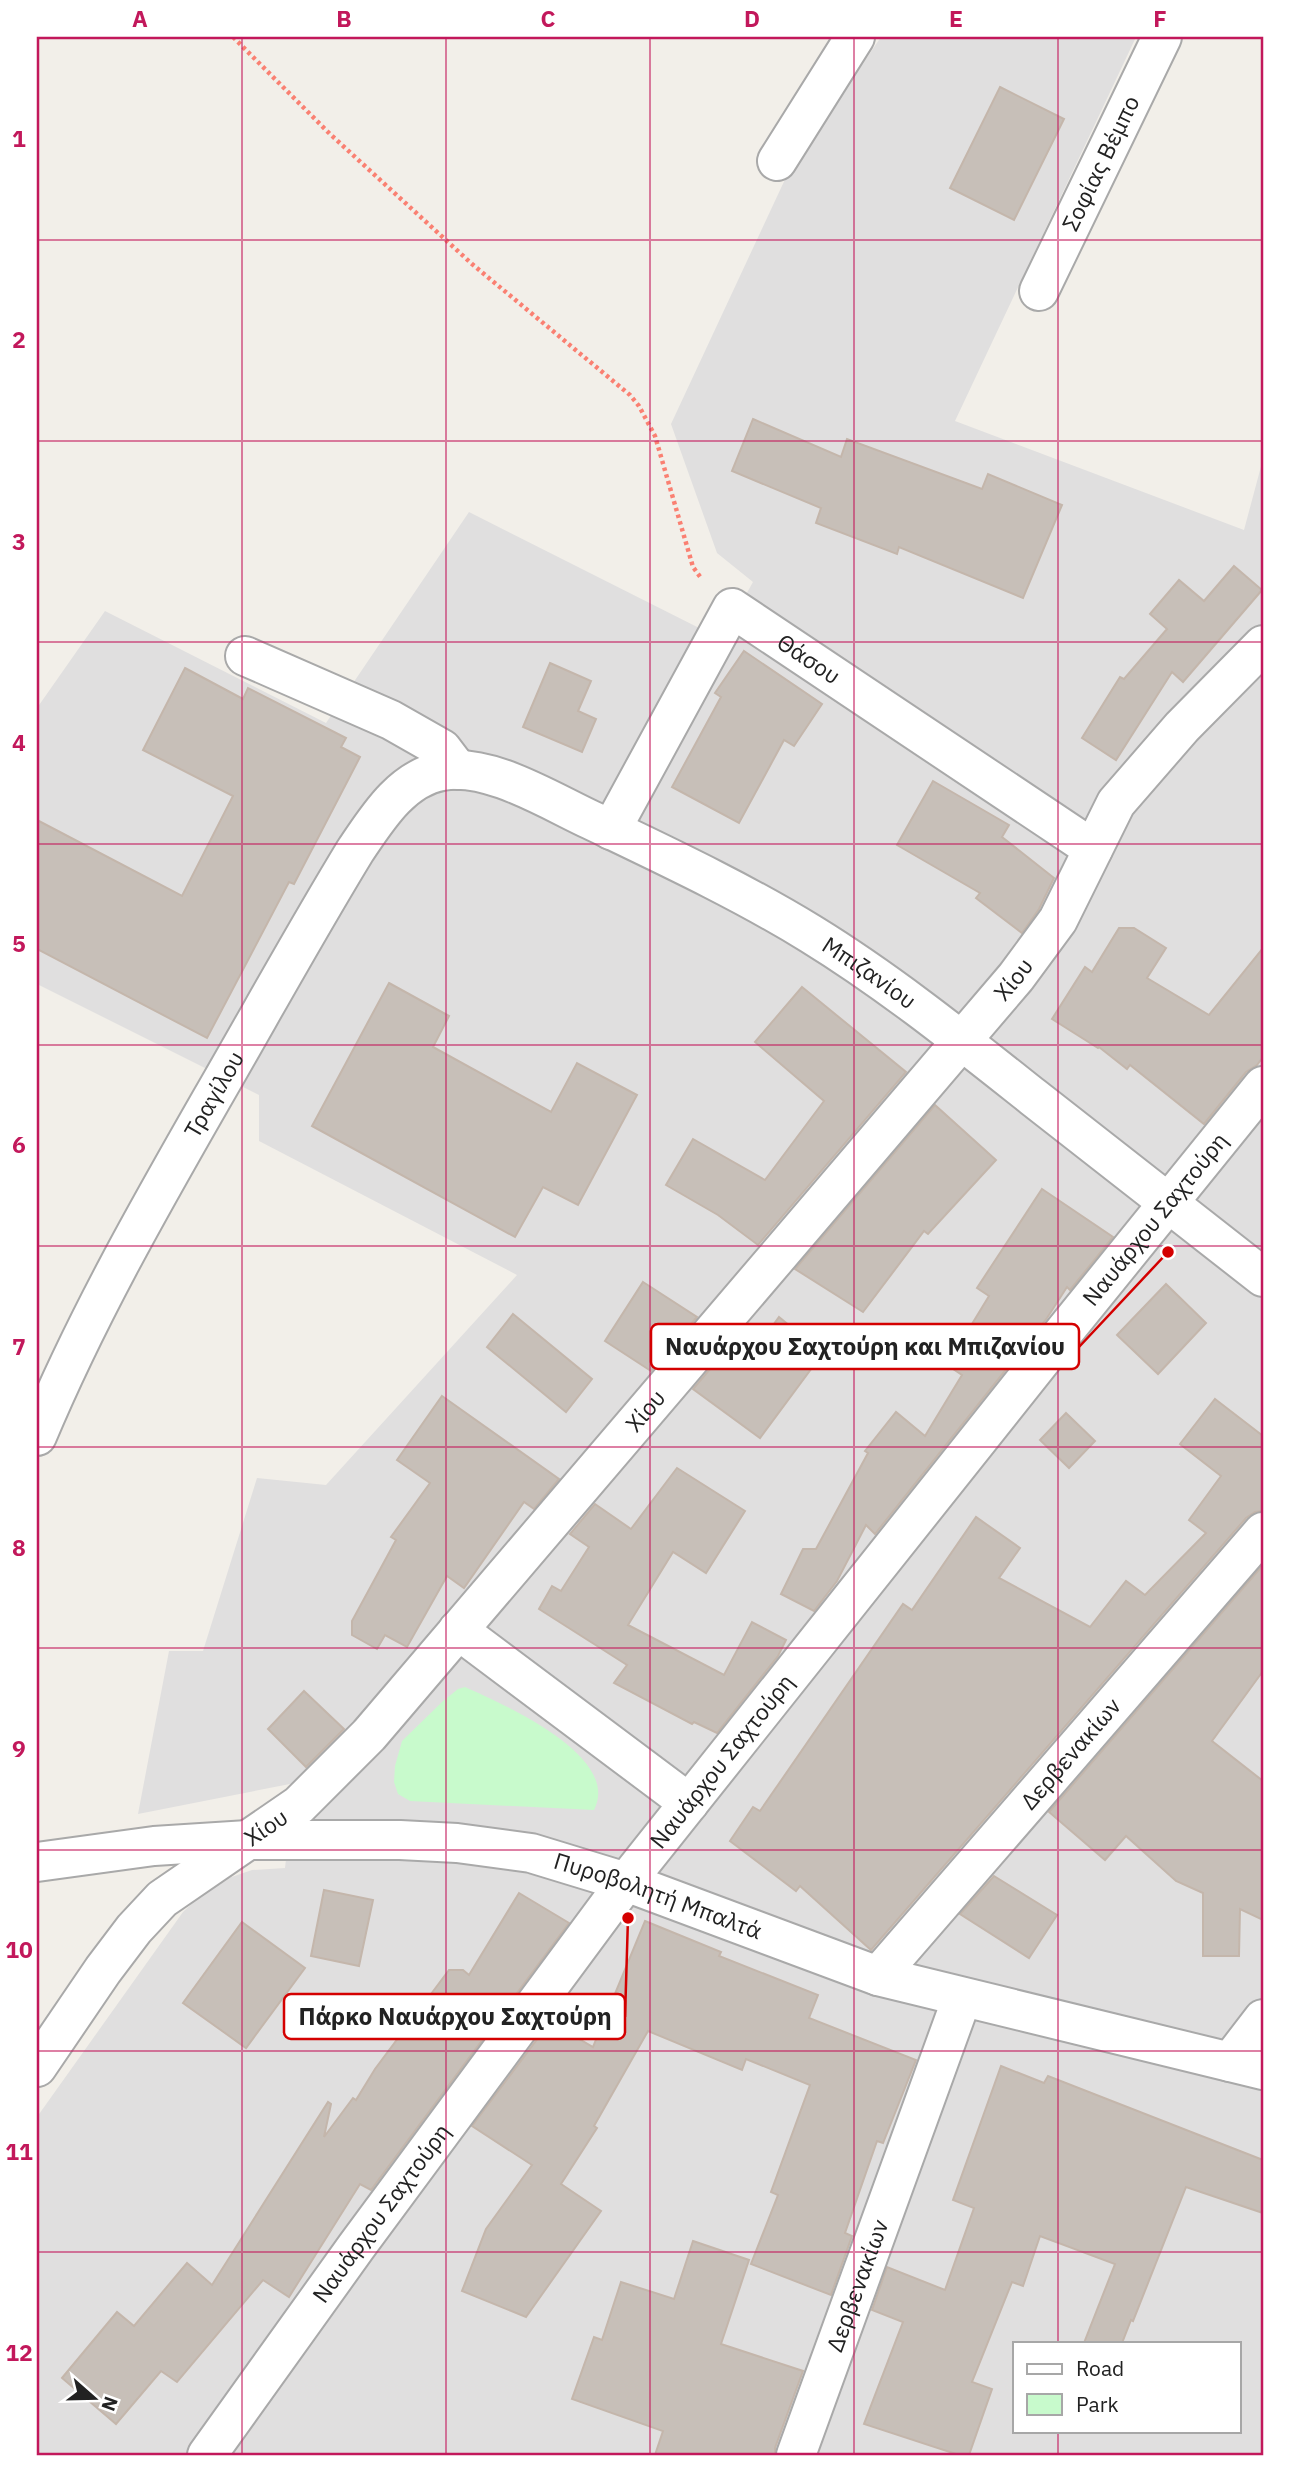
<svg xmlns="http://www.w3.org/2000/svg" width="1300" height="2492" font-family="'IBM Plex Sans',sans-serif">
<rect width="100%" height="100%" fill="#f2efe9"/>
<!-- residential -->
<path fill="#e0dfdf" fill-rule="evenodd" d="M881 37H1136L955 421 1244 530 1263 459V2455H37V2117L183 1912 203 1893 223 1880 252 1870 285 1868 295 1783 138 1814 169 1651H203L257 1478 326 1485 517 1275 259 1141V1095L37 984V708L105 611 326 723 469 512 721 639 753 582 717 553 671 424 788 173ZM1015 2343H1239V2431H1015Z"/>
<!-- park -->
<path fill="#c8facc" d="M465 1687C503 1704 622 1756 594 1810L410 1801 398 1794 394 1782 395 1766 402 1741 442 1702 458 1689Z"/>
<!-- building -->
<g fill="#c7bfb8" stroke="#c4b6ab" stroke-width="2">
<polygon points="1000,87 1064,119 1014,220 950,188"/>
<polygon points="753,419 841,457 847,439 982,489 988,474 1062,505 1023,598 899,547 897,554 816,523 821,508 732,471"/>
<polygon points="1234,566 1262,590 1183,682 1172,672 1116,760 1082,738 1120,677 1124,679 1167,629 1150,614 1179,580 1204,601"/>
<polygon points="744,651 822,704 794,746 784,740 739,823 672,787 721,697 715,693"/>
<polygon points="550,663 591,681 578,711 596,719 582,752 523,727"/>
<polygon points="185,668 243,699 248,688 346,738 341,747 360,757 294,884 289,882 207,1038 37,949 37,820 182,896 233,796 143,750"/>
<polygon points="933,781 1009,825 1002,837 1054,878 1039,909 1022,933 976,898 980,893 897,845"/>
<polygon points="1119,928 1134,928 1166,948 1147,978 1209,1015 1263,948 1263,1057 1257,1065 1246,1072 1204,1124 1130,1065 1127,1069 1099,1047 1098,1048 1052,1019 1085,967 1092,972"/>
<polygon points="389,983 449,1016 433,1047 551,1112 577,1063 637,1095 578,1205 543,1187 515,1237 312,1126"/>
<polygon points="802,987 906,1072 758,1245 718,1215 666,1185 693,1139 765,1180 824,1101 755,1042"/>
<polygon points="935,1105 996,1160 928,1234 924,1231 863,1312 795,1269"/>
<polygon points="1042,1189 1113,1237 1070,1290 1067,1287 1047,1318 875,1534 866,1525 837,1581 814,1611 781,1594 803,1549 816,1549 868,1453 865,1451 896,1412 925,1436 962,1375 947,1365 989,1296 977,1288"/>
<polygon points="643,1282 697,1317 651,1371 605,1341"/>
<polygon points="1166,1284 1206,1323 1158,1374 1117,1335"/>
<polygon points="513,1314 592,1379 566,1412 487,1347"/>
<polygon points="779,1317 823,1353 760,1438 693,1389 734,1341 753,1353"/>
<polygon points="442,1396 559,1479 534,1509 524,1502 464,1588 447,1576 407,1647 385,1635 377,1649 352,1635 352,1621 396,1540 391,1537 430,1483 397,1460"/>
<polygon points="1215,1399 1263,1436 1263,1511 1255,1512 1246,1518 871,1950 800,1886 796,1891 730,1841 753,1807 760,1811 903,1604 912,1610 976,1517 1020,1548 999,1578 1090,1627 1126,1581 1145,1595 1206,1533 1189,1520 1221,1476 1180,1444"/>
<polygon points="1066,1413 1095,1441 1069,1468 1040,1440"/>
<polygon points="677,1468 745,1511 706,1573 673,1552 628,1625 724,1675 752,1622 786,1640 778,1656 717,1733 694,1722 692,1724 614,1683 627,1665 539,1609 552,1586 561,1591 589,1547 570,1534 595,1504 631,1529"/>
<polygon points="1263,1565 1263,1671 1212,1741 1263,1781 1263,1920 1240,1909 1239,1956 1203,1956 1203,1893 1176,1881 1126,1836 1105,1860 1049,1812"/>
<polygon points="304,1691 344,1729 306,1767 268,1729"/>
<polygon points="994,1876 1057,1915 1029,1958 960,1914"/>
<polygon points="324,1890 373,1900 359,1966 311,1956"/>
<polygon points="519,1893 569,1923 371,2190 360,2184 289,2297 263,2280 177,2382 161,2371 116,2424 62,2378 117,2312 134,2326 187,2263 212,2285 328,2102 331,2104 324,2137 353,2098 356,2100 375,2069 449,1970 463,1970 469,1975"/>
<polygon points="645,1921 721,1952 719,1956 818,1995 809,2018 916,2060 883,2143 877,2141 845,2233 852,2236 831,2295 751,2264 778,2195 771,2192 810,2085 746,2059 742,2070 648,2031 594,2126 597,2128 561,2184 601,2211 526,2317 462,2291 486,2229 532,2165 472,2126 550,2022 593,2047"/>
<polygon points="242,1922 305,1968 246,2048 183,2003"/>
<polygon points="1001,2066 1044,2083 1048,2076 1263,2160 1263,2213 1186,2187 1133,2321 1131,2320 1122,2343 1084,2343 1115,2264 1040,2236 1023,2286 1012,2282 972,2382 992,2389 969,2455 959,2455 864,2424 903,2322 872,2310 887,2267 945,2290 974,2208 953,2200"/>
<polygon points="693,2241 749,2260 721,2344 803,2371 775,2448 775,2455 655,2455 663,2431 572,2399 594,2337 602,2340 621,2282 674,2299"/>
</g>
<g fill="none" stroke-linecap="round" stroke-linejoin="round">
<!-- minor casing -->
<g stroke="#a9a9a9" stroke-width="42">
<g id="minor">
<polyline points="777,161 855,37"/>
<path id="s1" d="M1039 291 1162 37"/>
<polyline points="245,656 391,720 442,749 458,770"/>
<path id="s2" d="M611 830 732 608 1093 849"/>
<path id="s3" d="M37 1436C86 1319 148 1210 211 1100 259 1017 305 933 355 851 376 820 401 778 442 771 488 762 550 801 591 820 666 856 741 891 811 934 889 982 961 1040 1033 1097 1110 1157 1186 1217 1263 1277"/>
<polyline points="458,1630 689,1803"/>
<path id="s4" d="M37 1862 154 1846 248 1840H400L457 1843 531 1853 626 1882 878 1976 1263 2070"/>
<path id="s5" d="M878 1976 1263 1532"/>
<polyline points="1230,2062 1263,2019"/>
<path id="s6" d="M37 2067 103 1970 134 1929 162 1899 299 1805 369 1735 1016 977 1058 920 1116 803 1182 727 1263 645"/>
<path id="s7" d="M207 2455 356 2247 626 1882 1059 1338 1263 1086"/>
<path id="s8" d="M796 2455 962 1998"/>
</g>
</g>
<!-- path -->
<polyline stroke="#fa8072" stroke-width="4.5" stroke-dasharray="3.5 3.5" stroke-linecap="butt" points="233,37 330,134 472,264 630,395 639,406 655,436 693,567 701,578"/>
<!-- minor -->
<use href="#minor" stroke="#fff" stroke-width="38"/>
</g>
<!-- grid -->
<path fill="none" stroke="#c2185b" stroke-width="2" stroke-opacity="0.55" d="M242 37V2455M446 37V2455M650 37V2455M854 37V2455M1058 37V2343M37 240H1263M37 441H1263M37 642H1263M37 844H1263M37 1045H1263M37 1246H1263M37 1447H1263M37 1648H1263M37 1850H1263M37 2051H1263M37 2252H1263M1058 2431V2455"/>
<g text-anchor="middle" stroke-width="5" stroke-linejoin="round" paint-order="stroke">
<!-- street labels -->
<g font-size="23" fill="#222" stroke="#fff">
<text dy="8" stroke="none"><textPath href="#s1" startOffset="142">Σοφίας Βέμπο</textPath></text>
<text dy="8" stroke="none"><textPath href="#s2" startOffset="345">Θάσου</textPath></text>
<text dy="8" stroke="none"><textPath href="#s3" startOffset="1265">Μπιζανίου</textPath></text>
<text dy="8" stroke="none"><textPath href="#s6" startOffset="1468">Χίου</textPath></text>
<text dy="8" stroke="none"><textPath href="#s3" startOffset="385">Τραγίλου</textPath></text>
<text dy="8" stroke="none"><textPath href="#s7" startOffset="1558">Ναυάρχου Σαχτούρη</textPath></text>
<text dy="8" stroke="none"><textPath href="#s6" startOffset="901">Χίου</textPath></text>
<text dy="8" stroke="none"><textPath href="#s5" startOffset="294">Δερβενακίων</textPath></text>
<text dy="8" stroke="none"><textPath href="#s7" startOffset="864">Ναυάρχου Σαχτούρη</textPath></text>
<text dy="8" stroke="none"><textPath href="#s6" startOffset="336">Χίου</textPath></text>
<text dy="8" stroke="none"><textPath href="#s4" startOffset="630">Πυροβολητή Μπαλτά</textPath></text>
<text dy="8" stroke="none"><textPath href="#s7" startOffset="298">Ναυάρχου Σαχτούρη</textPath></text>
<text dy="8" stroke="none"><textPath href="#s8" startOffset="180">Δερβενακίων</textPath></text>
</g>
</g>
<!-- callouts -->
<path fill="none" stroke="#d40000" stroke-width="2.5" d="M1168 1252L1079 1347M628 1918L625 2017"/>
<g fill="#d40000" stroke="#fff" stroke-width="2.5">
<circle cx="1168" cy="1252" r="7"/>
<circle cx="628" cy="1918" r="7"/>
</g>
<g fill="#fff" stroke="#d40000" stroke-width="2.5">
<rect x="651" y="1324" width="428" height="45" rx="7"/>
<rect x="284" y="1994" width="341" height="45" rx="7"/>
</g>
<g font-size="24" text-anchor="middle" font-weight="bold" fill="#222">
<text x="865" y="1355">Ναυάρχου Σαχτούρη και Μπιζανίου</text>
<text x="455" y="2025">Πάρκο Ναυάρχου Σαχτούρη</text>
</g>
<!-- border -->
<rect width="1300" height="2492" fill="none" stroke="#ffffff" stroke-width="77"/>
<!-- legend -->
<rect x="1013" y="2342" width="228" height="91" fill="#ffffff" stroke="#a7a7a7" stroke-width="2"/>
<rect x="1027" y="2364" width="35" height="10" fill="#ffffff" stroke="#a7a7a7" stroke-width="2"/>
<text x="1076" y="2376" font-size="21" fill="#222222">Road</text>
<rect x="1027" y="2394" width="35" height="21" fill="#c8facc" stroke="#a7a7a7" stroke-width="2"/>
<text x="1076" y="2412" font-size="21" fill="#222222">Park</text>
<!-- north arrow -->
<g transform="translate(94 2398) rotate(110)" stroke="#ffffff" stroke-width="5" paint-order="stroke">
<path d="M0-5L12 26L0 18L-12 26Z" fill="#222222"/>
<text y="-10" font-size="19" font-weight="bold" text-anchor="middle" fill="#222222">N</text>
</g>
<rect x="38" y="38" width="1224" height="2416" fill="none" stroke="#c2185b" stroke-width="2.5"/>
<g font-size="23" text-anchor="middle" font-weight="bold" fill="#c2185b">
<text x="140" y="27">A</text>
<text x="344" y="27">B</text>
<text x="548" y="27">C</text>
<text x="752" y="27">D</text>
<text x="956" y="27">E</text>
<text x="1160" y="27">F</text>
<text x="19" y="147">1</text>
<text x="19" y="348">2</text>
<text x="19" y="550">3</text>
<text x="19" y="751">4</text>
<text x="19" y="952">5</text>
<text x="19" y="1153">6</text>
<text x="19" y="1355">7</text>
<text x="19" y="1556">8</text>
<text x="19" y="1757">9</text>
<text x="19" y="1958">10</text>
<text x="19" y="2160">11</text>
<text x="19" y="2361">12</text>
</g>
</svg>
